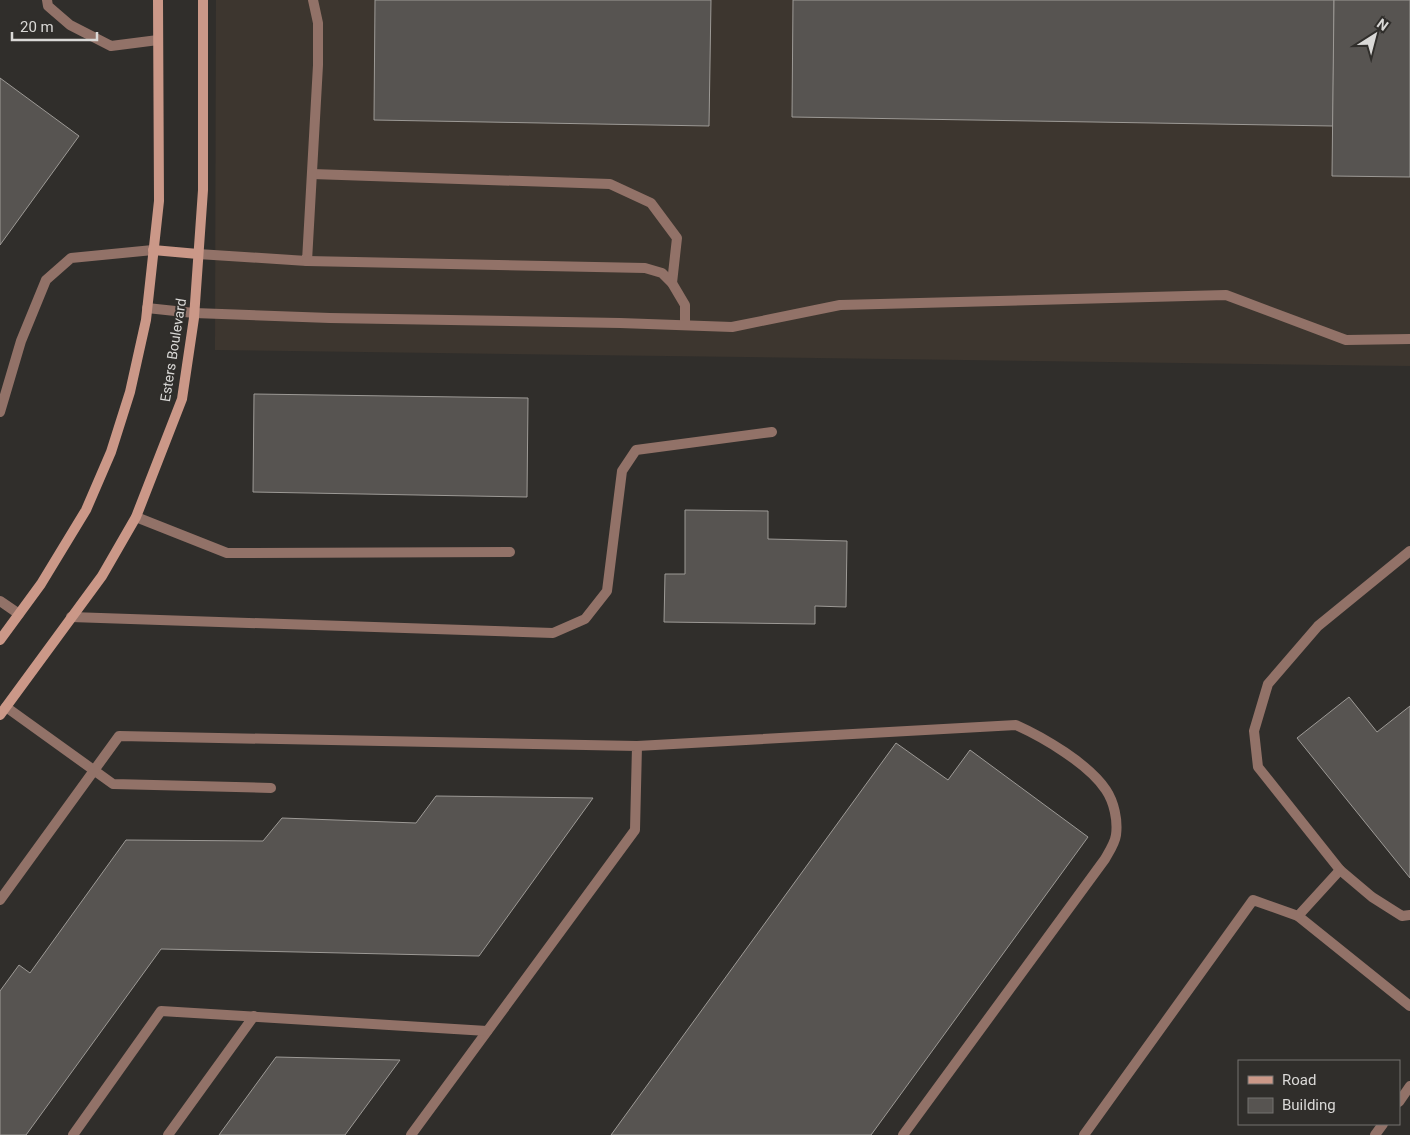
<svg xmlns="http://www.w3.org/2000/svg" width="1410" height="1135" font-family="Roboto,sans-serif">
<rect width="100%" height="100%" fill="#302e2b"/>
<!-- built -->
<polygon fill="#3d362f" points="216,0 1410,0 1410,366 215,350"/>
<!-- building -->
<g fill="#575451" stroke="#9d9a96">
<polygon points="375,0 711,0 709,126 374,120"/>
<polygon points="793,0 1334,0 1333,126 792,117"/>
<polygon points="1334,0 1410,0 1410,177 1332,176"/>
<polygon points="0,78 79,136 0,245"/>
<polygon points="254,394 528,398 527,497 253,492"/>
<polygon points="685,510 768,511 768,539 847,541 846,607 815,606 815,624 664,622 665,574 685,574"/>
<polygon points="1349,697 1377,732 1410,706 1410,878 1297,738"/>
<polygon points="896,743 948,780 970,750 1088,837 871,1135 611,1135"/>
<polygon points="436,796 593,798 479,956 161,949 26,1135 0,1135 0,991 19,965 30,973 126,840 263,841 282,818 416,823"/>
<polygon points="276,1057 400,1060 345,1135 219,1135"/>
</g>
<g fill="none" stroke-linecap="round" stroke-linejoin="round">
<!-- service -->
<g stroke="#927268" stroke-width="10">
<polyline points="47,0 48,6 70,25 111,46 158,40"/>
<polyline points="312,174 610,184 651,203 677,238 672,283"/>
<polyline points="198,254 307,261 318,65 318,23 313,0"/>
<polyline points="307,261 645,268 662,273 672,283 685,305 685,325"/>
<polyline points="147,308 194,313 330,318 620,323 732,327 840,305 1226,295 1346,340 1410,339"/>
<polyline points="0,412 21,341 46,280 71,258 153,250"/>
<polyline points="136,517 227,553 510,552"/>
<polyline points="1410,551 1318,626 1268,684 1254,731 1258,767 1340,870 1372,897 1402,916 1410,915"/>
<polyline points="0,601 19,614"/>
<polyline points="71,617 553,633 585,619 607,591 622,471 636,450 772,432"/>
<polyline points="6,707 113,784 271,788"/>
<path d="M637 746 1016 725C1043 737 1089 764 1106 790 1114 802 1118 820 1116 835 1115 843 1109 852 1105 859L903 1135"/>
<polyline points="0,900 119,736 637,746 635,830 411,1135"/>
<polyline points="1298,916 1340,870"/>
<polyline points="73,1135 161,1011 487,1031"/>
<polyline points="168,1135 254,1016"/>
<polyline points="1084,1135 1253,900 1298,916 1410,1006"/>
</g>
<!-- tertiary -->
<g stroke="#927268" stroke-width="10">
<polyline points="1399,1102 1410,1086"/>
<polyline points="1375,1135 1383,1124"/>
</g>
<!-- secondary -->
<g stroke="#cb9888" stroke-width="10">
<polyline points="153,250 198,254"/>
<polyline points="0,640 41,584 86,510 111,452 130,392 146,320 159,201 158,0"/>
<polyline points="0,715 102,576 136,517 182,399 194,318 203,190 203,0"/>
</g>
</g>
<g text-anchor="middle" stroke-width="4" stroke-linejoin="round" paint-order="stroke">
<!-- street labels -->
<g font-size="14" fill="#dad9d7" stroke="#302e2b">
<text transform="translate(173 350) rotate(-81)" y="5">Esters Boulevard</text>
</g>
</g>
<!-- legend -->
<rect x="1238" y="1060" width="162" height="65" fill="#302e2b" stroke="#747270"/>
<rect x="1248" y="1076" width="25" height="8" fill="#cb9888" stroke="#747270"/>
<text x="1282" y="1085" font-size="15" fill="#dad9d7">Road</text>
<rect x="1248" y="1098" width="25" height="15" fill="#575451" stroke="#747270"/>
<text x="1282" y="1110" font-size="15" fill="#dad9d7">Building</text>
<!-- north arrow -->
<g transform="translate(1375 35) rotate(36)" stroke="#302e2b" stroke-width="4" paint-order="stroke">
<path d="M0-4L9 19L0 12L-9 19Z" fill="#dad9d7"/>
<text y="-8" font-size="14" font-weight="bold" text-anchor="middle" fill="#dad9d7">N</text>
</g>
<!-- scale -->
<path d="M12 32v8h85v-8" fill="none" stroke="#dad9d7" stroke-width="2.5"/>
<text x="20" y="32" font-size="15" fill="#dad9d7" stroke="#302e2b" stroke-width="4" paint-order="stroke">20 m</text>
</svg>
